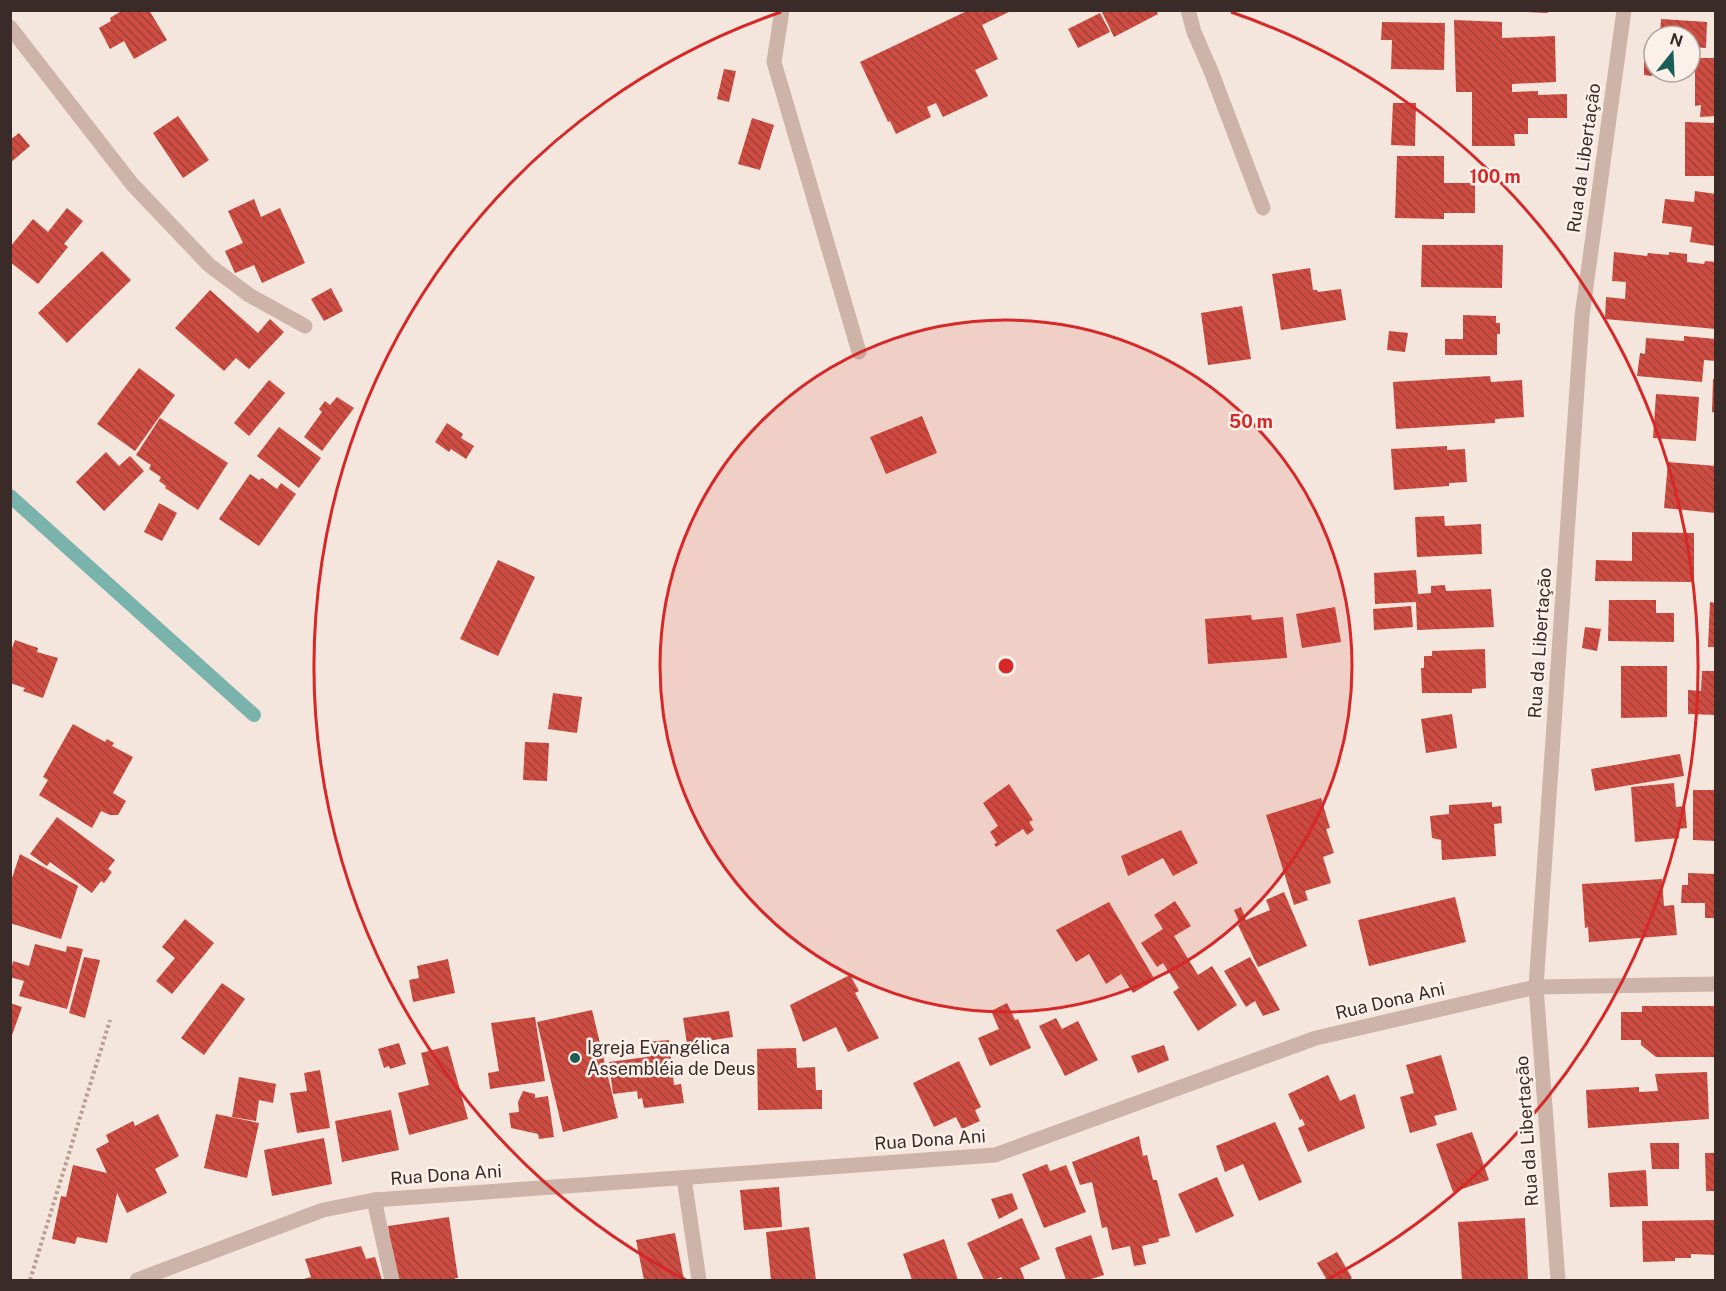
<svg xmlns="http://www.w3.org/2000/svg" width="1726" height="1291" font-family="'Public Sans',sans-serif">
<defs>
<pattern id="building-back-hatch" width="6" height="6" patternUnits="userSpaceOnUse" patternTransform="scale(1.5)"><rect width="6" height="6" fill="#cd4d42"/><path d="M-1 5l2 2M0 0l6 6M5-1l2 2" fill="none" stroke="#a74037"/></pattern>
</defs>
<rect width="100%" height="100%" fill="#f4e6dd"/>
<g fill="none" stroke-linecap="round" stroke-linejoin="round">
<!-- stream -->
<polyline stroke="#7ab3ac" stroke-width="14" points="10,496 254,715"/>
</g>
<!-- building -->
<g fill="url(#building-back-hatch)">
<polygon points="123,10 149,10 167,40 134,59 124,41 110,49 99,28 111,21 110,18"/>
<polygon points="969,10 1013,10 982,25 998,59 975,70 988,96 943,117 936,103 927,107 931,117 896,134 890,121 888,122 860,62"/>
<polygon points="1101,10 1156,10 1158,14 1114,37"/>
<polygon points="1526,10 1548,10 1548,13 1526,12"/>
<polygon points="1100,13 1110,32 1078,48 1068,29"/>
<polygon points="1661,19 1707,22 1706,48 1690,47 1690,36 1660,36"/>
<polygon points="1454,20 1502,22 1502,38 1555,36 1556,82 1512,84 1512,92 1538,91 1538,95 1567,94 1567,118 1528,118 1528,134 1514,134 1515,146 1472,146 1472,92 1456,92"/>
<polygon points="1382,22 1445,23 1444,70 1391,69 1392,40 1381,40"/>
<polygon points="1649,47 1654,48 1652,76 1644,75 1644,61 1649,62"/>
<polygon points="1695,58 1716,58 1716,116 1700,117 1701,105 1695,106"/>
<polygon points="724,69 736,71 729,102 717,99"/>
<polygon points="1393,103 1416,103 1415,146 1391,145"/>
<polygon points="178,116 209,160 183,178 153,133"/>
<polygon points="752,118 774,125 760,170 738,164"/>
<polygon points="1685,122 1716,123 1716,176 1685,176"/>
<polygon points="19,133 30,146 10,163 10,140"/>
<polygon points="1397,156 1444,156 1444,183 1475,183 1475,213 1444,213 1444,219 1395,218"/>
<polygon points="1695,191 1716,194 1716,246 1690,242 1692,227 1662,223 1665,199 1694,202"/>
<polygon points="254,199 261,217 280,208 305,263 262,283 254,265 235,273 225,251 243,243 228,211"/>
<polygon points="67,208 83,221 64,244 68,247 38,284 10,262 10,247 33,219 48,232"/>
<polygon points="1422,245 1503,245 1502,288 1421,287"/>
<polygon points="102,251 131,280 67,343 38,313"/>
<polygon points="1614,252 1647,256 1648,253 1669,255 1669,252 1687,254 1687,262 1704,264 1705,261 1716,262 1716,329 1605,319 1606,297 1625,299 1626,282 1612,281"/>
<polygon points="1310,268 1313,290 1317,290 1318,292 1341,289 1346,320 1281,330 1272,274"/>
<polygon points="331,288 343,311 324,321 311,299"/>
<polygon points="210,290 258,333 270,319 284,332 249,369 236,358 224,371 175,328"/>
<polygon points="1242,306 1251,359 1208,365 1201,313"/>
<polygon points="1463,315 1496,316 1496,323 1500,323 1500,334 1497,334 1497,355 1445,355 1445,339 1463,339"/>
<polygon points="1389,331 1408,333 1405,352 1387,350"/>
<polygon points="1684,336 1716,339 1716,361 1704,360 1702,382 1637,376 1640,353 1645,354 1646,338 1684,341"/>
<polygon points="139,368 175,395 135,451 97,424"/>
<polygon points="1490,376 1491,382 1522,380 1524,417 1495,419 1495,423 1396,429 1393,382"/>
<polygon points="1713,379 1716,379 1716,413 1712,412"/>
<polygon points="269,380 285,393 249,436 234,423"/>
<polygon points="1656,394 1699,397 1696,441 1653,438"/>
<polygon points="337,397 354,408 322,451 304,437 322,412 319,409 325,401 330,405"/>
<polygon points="922,416 937,453 886,474 870,437"/>
<polygon points="160,418 228,463 198,510 165,488 166,486 159,481 161,477 149,469 151,465 136,455"/>
<polygon points="447,423 463,434 461,438 474,446 466,459 451,449 449,452 435,442"/>
<polygon points="279,427 321,458 299,488 257,456"/>
<polygon points="1447,446 1447,450 1465,449 1467,482 1449,483 1449,486 1394,490 1391,449"/>
<polygon points="106,452 119,466 130,456 144,471 104,511 76,482"/>
<polygon points="1668,462 1716,466 1716,513 1664,508"/>
<polygon points="250,474 259,480 262,478 277,489 281,483 296,494 259,546 219,519"/>
<polygon points="159,503 177,513 162,541 144,532"/>
<polygon points="1444,516 1445,526 1481,524 1482,554 1417,557 1415,517"/>
<polygon points="1632,532 1694,533 1694,582 1595,581 1596,560 1632,561"/>
<polygon points="498,560 535,577 498,656 460,639"/>
<polygon points="1416,570 1418,594 1431,593 1431,586 1445,585 1446,591 1491,589 1494,627 1417,630 1416,602 1375,604 1374,573"/>
<polygon points="1609,600 1656,600 1656,613 1674,613 1674,642 1608,641"/>
<polygon points="1710,602 1716,603 1716,647 1708,647"/>
<polygon points="1411,606 1413,627 1374,630 1373,609"/>
<polygon points="1335,607 1341,642 1302,648 1296,614"/>
<polygon points="1251,615 1252,620 1283,617 1287,658 1208,664 1205,619"/>
<polygon points="1585,627 1601,629 1597,651 1582,648"/>
<polygon points="15,640 38,648 37,652 58,658 43,698 23,691 25,688 10,683 10,653"/>
<polygon points="1485,649 1486,688 1472,689 1472,693 1422,693 1421,668 1424,668 1424,656 1432,656 1432,651"/>
<polygon points="1621,666 1667,666 1667,717 1621,718"/>
<polygon points="1702,671 1716,671 1716,715 1688,714 1688,690 1701,691"/>
<polygon points="553,693 582,697 577,733 548,729"/>
<polygon points="1452,714 1457,748 1426,753 1421,719"/>
<polygon points="73,724 105,742 107,739 114,743 112,746 133,757 113,793 126,801 118,815 110,815 101,811 92,828 39,795 48,780 43,777"/>
<polygon points="525,742 549,743 547,781 523,780"/>
<polygon points="1680,754 1684,776 1595,791 1591,769"/>
<polygon points="1674,783 1676,807 1685,806 1687,828 1677,829 1679,838 1635,842 1631,787"/>
<polygon points="1009,784 1033,820 1029,822 1034,830 1027,835 1023,829 996,847 994,844 997,843 990,832 998,826 983,803"/>
<polygon points="1693,790 1716,790 1716,841 1693,840"/>
<polygon points="1321,798 1330,828 1326,829 1334,853 1323,857 1331,883 1305,891 1308,900 1294,905 1266,815"/>
<polygon points="1492,802 1492,807 1501,806 1502,823 1494,824 1496,856 1442,860 1441,840 1432,838 1430,816 1449,814 1449,805"/>
<polygon points="57,817 115,860 108,869 112,872 104,883 101,881 92,893 50,862 47,866 30,854"/>
<polygon points="1181,830 1198,863 1173,876 1163,858 1128,876 1121,856"/>
<polygon points="20,854 78,886 61,939 10,923 10,884"/>
<polygon points="1688,873 1716,874 1716,918 1705,918 1705,903 1681,903 1682,885 1688,885"/>
<polygon points="1662,879 1664,906 1674,905 1677,935 1589,942 1588,927 1585,928 1582,884"/>
<polygon points="1284,892 1307,946 1258,967 1238,925 1240,924 1234,910 1241,907 1246,920 1270,910 1266,900"/>
<polygon points="1455,897 1466,942 1369,966 1358,920"/>
<polygon points="1175,901 1191,926 1174,936 1198,975 1212,966 1237,1005 1198,1031 1173,992 1179,988 1163,963 1157,967 1141,943 1163,929 1154,915"/>
<polygon points="1109,902 1155,980 1133,993 1121,974 1106,984 1089,954 1076,962 1056,930"/>
<polygon points="185,919 214,943 172,994 156,981 175,958 162,947"/>
<polygon points="35,944 66,952 67,946 83,949 67,1009 19,996 24,981 10,977 13,961 29,966"/>
<polygon points="84,957 100,960 85,1018 69,1013"/>
<polygon points="1250,957 1280,1010 1263,1016 1255,1001 1246,1007 1224,971"/>
<polygon points="448,959 455,993 413,1002 409,980 419,978 417,966"/>
<polygon points="850,975 859,991 855,993 879,1038 848,1052 836,1027 803,1042 790,1005"/>
<polygon points="222,983 245,999 204,1055 181,1038"/>
<polygon points="10,1003 22,1007 11,1038 10,1038"/>
<polygon points="1007,1003 1015,1020 1018,1019 1031,1048 990,1066 978,1038 999,1029 991,1011"/>
<polygon points="1642,1006 1715,1006 1716,1057 1656,1057 1641,1045 1641,1040 1621,1040 1621,1012 1642,1012"/>
<polygon points="592,1010 618,1118 563,1132 537,1022"/>
<polygon points="729,1011 733,1037 687,1044 683,1018"/>
<polygon points="535,1017 545,1081 490,1089 488,1073 499,1071 491,1023"/>
<polygon points="1056,1018 1062,1029 1078,1021 1098,1060 1065,1076 1039,1026"/>
<polygon points="669,1040 674,1085 681,1084 684,1103 644,1108 642,1098 638,1099 637,1091 613,1094 609,1062 647,1057 645,1042"/>
<polygon points="399,1043 406,1064 390,1069 389,1066 384,1068 378,1049"/>
<polygon points="1164,1045 1169,1060 1138,1073 1131,1056"/>
<polygon points="448,1046 468,1119 409,1135 398,1093 429,1085 421,1053"/>
<polygon points="796,1048 797,1068 815,1067 816,1090 822,1090 822,1109 758,1110 757,1049"/>
<polygon points="1441,1055 1457,1110 1434,1116 1437,1125 1410,1133 1400,1097 1414,1093 1406,1065"/>
<polygon points="959,1061 981,1107 975,1110 980,1121 962,1129 956,1117 934,1127 913,1083"/>
<polygon points="320,1070 330,1128 297,1133 290,1093 307,1091 304,1073"/>
<polygon points="1707,1072 1709,1119 1588,1128 1586,1090 1639,1087 1639,1092 1658,1091 1655,1074"/>
<polygon points="1328,1075 1340,1101 1355,1094 1365,1128 1308,1152 1298,1128 1305,1125 1302,1119 1300,1120 1288,1094"/>
<polygon points="239,1077 276,1084 273,1103 259,1100 256,1121 232,1117"/>
<polygon points="523,1091 535,1094 535,1098 548,1096 554,1137 539,1139 538,1134 511,1128 509,1113 519,1112 518,1102"/>
<polygon points="391,1110 399,1150 342,1162 335,1121"/>
<polygon points="158,1114 179,1156 155,1169 167,1193 127,1213 117,1193 107,1243 77,1237 75,1244 52,1239 61,1196 66,1197 73,1165 107,1173 96,1149 109,1142 106,1135 133,1121 135,1126"/>
<polygon points="216,1114 259,1123 247,1178 204,1168"/>
<polygon points="1275,1122 1302,1182 1259,1201 1243,1164 1225,1172 1216,1146"/>
<polygon points="1472,1132 1489,1180 1453,1192 1436,1144"/>
<polygon points="1139,1136 1143,1156 1147,1155 1153,1180 1157,1180 1170,1236 1158,1239 1159,1242 1142,1246 1146,1264 1134,1266 1130,1246 1112,1250 1107,1227 1102,1228 1092,1182 1080,1185 1072,1162"/>
<polygon points="324,1138 332,1184 272,1196 264,1150"/>
<polygon points="1650,1143 1679,1143 1679,1169 1652,1169"/>
<polygon points="1705,1153 1716,1153 1716,1191 1706,1191"/>
<polygon points="1047,1164 1050,1171 1066,1165 1086,1212 1044,1228 1022,1174"/>
<polygon points="1646,1170 1648,1206 1610,1207 1608,1173"/>
<polygon points="1217,1177 1234,1216 1196,1233 1178,1194"/>
<polygon points="779,1187 782,1227 744,1230 740,1190"/>
<polygon points="1012,1193 1018,1209 999,1219 991,1199"/>
<polygon points="449,1217 458,1278 455,1278 455,1280 395,1280 388,1226"/>
<polygon points="1022,1218 1040,1259 1020,1268 1025,1280 1003,1280 1001,1277 994,1280 984,1280 967,1243"/>
<polygon points="1525,1218 1528,1280 1462,1280 1458,1222"/>
<polygon points="1716,1220 1716,1255 1691,1254 1691,1258 1675,1258 1675,1261 1643,1262 1642,1221"/>
<polygon points="809,1227 816,1280 771,1280 766,1232"/>
<polygon points="675,1233 684,1280 644,1280 636,1240"/>
<polygon points="1091,1235 1104,1275 1088,1280 1066,1280 1055,1248"/>
<polygon points="944,1239 958,1280 912,1280 903,1254"/>
<polygon points="361,1246 366,1259 375,1257 382,1280 300,1280 311,1277 305,1259"/>
<polygon points="1337,1252 1352,1278 1348,1280 1327,1280 1317,1263"/>
</g>
<g fill="none" stroke-linecap="round" stroke-linejoin="round">
<!-- path -->
<polyline stroke="#b99c92" stroke-width="4" stroke-dasharray="3 3" stroke-linecap="butt" points="30,1280 110,1020"/>
<!-- service -->
<g stroke="#cdb3a8" stroke-width="15">
<polyline points="782,10 774,62 859,352"/>
<polyline points="1188,10 1194,32 1211,71 1263,208"/>
<polyline points="10,27 132,184 209,265 249,295 305,326"/>
<polyline points="684,1178 699,1280"/>
<polyline points="374,1200 392,1280"/>
</g>
<!-- minor -->
<g stroke="#cdb3a8" stroke-width="15">
<polyline points="137,1280 323,1210 374,1200 995,1155 1316,1038 1536,987 1716,984"/>
<polyline points="1558,1280 1536,987 1582,316 1624,10"/>
</g>
</g>
<!-- distance rings -->
<circle cx="1006" cy="666" r="346" fill="#d62828" fill-opacity=".12"/>
<g fill="none" stroke="#d62828" stroke-width="3">
<circle cx="1006" cy="666" r="346"/>
<path d="M686 1280A692 692 0 0 1 781 12M1231 12A692 692 0 0 1 1326 1280"/>
</g>
<!-- markers -->
<circle fill="#1b5e58" stroke="#fbf1ea" stroke-width="2" cx="575" cy="1058" r="6"/>
<g text-anchor="middle" stroke-width="5" stroke-linejoin="round" paint-order="stroke">
<!-- street labels -->
<g font-size="18" fill="#3a2b29" stroke="#fbf1ea">
<text transform="translate(1584 158) rotate(-82)" y="6">Rua da Libertação</text>
<text transform="translate(1540 643) rotate(-86)" y="6">Rua da Libertação</text>
<text transform="translate(1390 1001) rotate(-13)" y="6">Rua Dona Ani</text>
<text transform="translate(1527 1131) rotate(-94)" y="6">Rua da Libertação</text>
<text transform="translate(930 1140) rotate(-4)" y="6">Rua Dona Ani</text>
<text transform="translate(446 1175) rotate(-4)" y="6">Rua Dona Ani</text>
</g>
<!-- poi labels -->
<g font-size="18" fill="#3a2b29" stroke="#fbf1ea" text-anchor="start">
<text x="587" y="1054">Igreja Evangélica<tspan x="587" dy="21">Assembléia de Deus</tspan></text>
</g>
</g>
<circle cx="1006" cy="666" r="9" fill="#d62828" stroke="#fbf1ea" stroke-width="3"/>
<g font-size="18" text-anchor="middle" font-weight="bold" fill="#d62828" stroke="#fbf1ea" stroke-width="5" stroke-linejoin="round" paint-order="stroke">
<text x="1495" y="183">100 m</text>
<text x="1251" y="428">50 m</text>
</g>
<!-- border -->
<rect width="1726" height="1291" fill="none" stroke="#3a2b29" stroke-width="24"/>
<!-- north arrow -->
<g transform="translate(1672 54) rotate(18)"><circle r="28" fill="#fbf1ea" stroke="#aea29d" stroke-width="1.5"/>
<path d="M0-4.5L10 22L0 15L-10 22Z" fill="#1b5e58"/>
<text y="-9" font-size="16" font-weight="bold" text-anchor="middle" fill="#3a2b29">N</text>
</g>
</svg>
